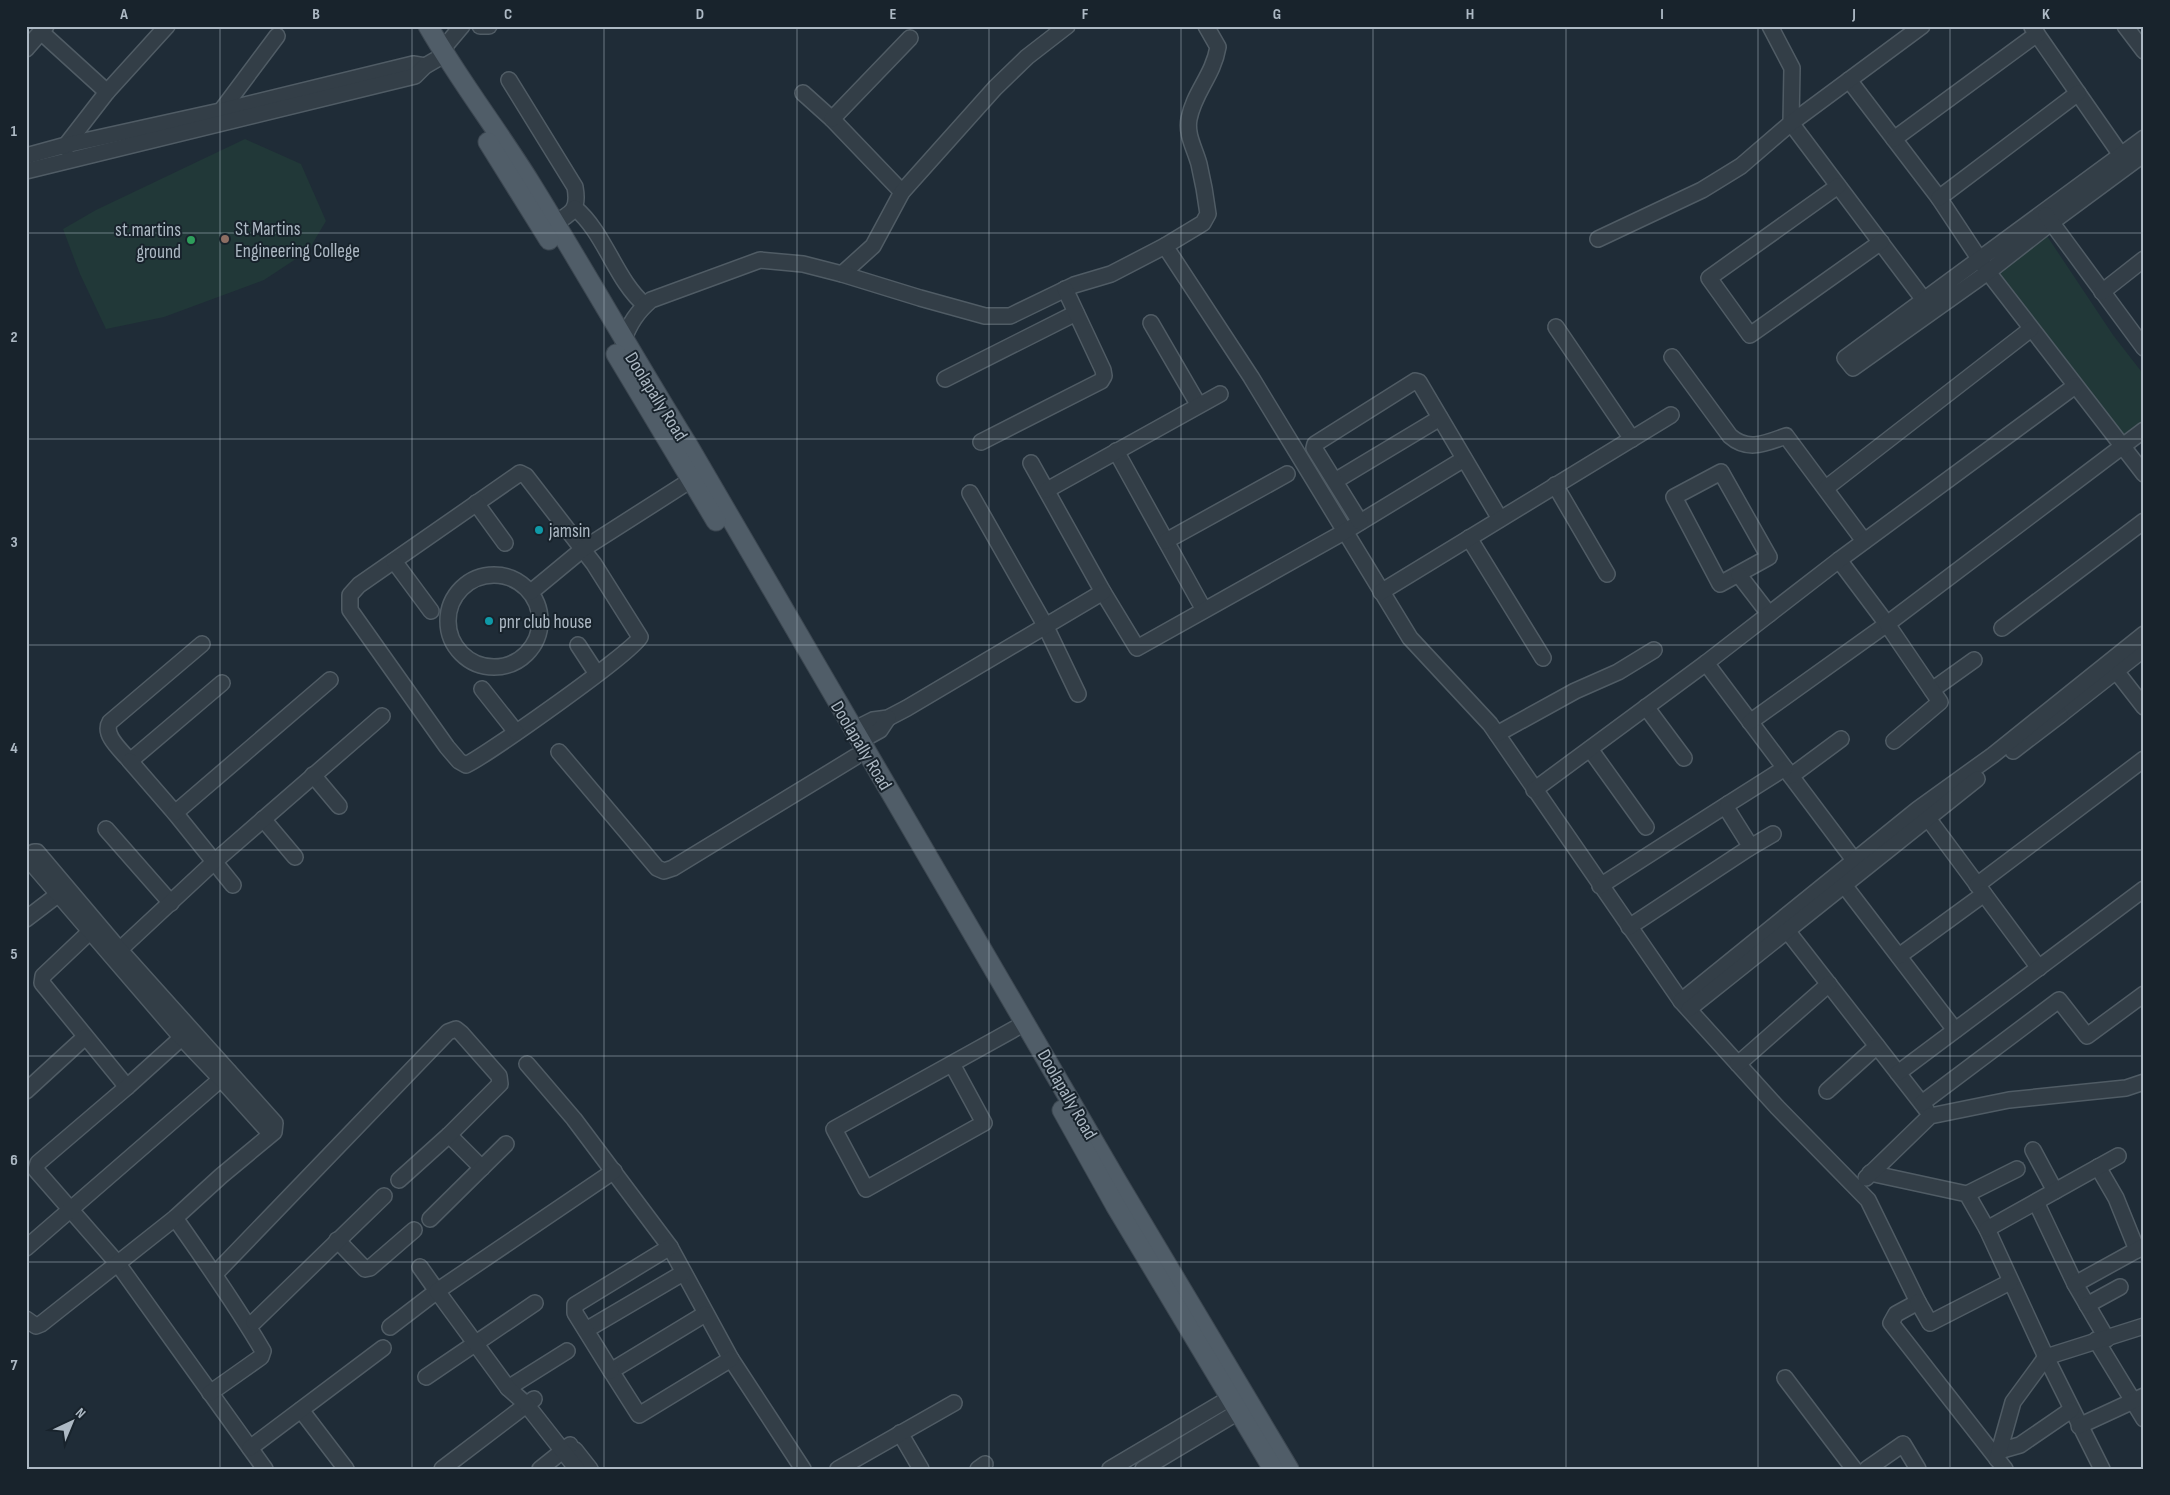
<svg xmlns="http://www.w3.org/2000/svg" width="2170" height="1495" font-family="'Sofia Sans Condensed',sans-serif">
<rect width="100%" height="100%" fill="#1f2c37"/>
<!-- green -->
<g fill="#213838">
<polygon points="245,139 301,164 326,221 308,251 264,280 164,317 106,329 80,274 63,229 96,210"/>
<polygon points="2047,236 2113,335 2144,375 2144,420 2125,436 1999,272"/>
</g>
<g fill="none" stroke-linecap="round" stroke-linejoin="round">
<!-- minor casing -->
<g stroke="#505c65" stroke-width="18">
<g id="minor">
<polyline points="480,26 489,26"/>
<polyline points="1770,26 1792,68 1791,123 1924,300"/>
<polyline points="2125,26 2144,51"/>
<polyline points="2032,27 2121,155"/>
<polyline points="41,32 107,92"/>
<polyline points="26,49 46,26"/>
<path d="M509 80 575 187C579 209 573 213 554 223"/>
<polyline points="1849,80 1939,198 1988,272 2144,474"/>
<polyline points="803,93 832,119 902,192"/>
<polyline points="218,115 277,36"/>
<polyline points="832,119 910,38"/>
<polyline points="2144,138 1845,358 1853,368 1988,272 2052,222 2144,154"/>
<polyline points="1894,139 2037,34"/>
<polyline points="66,148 66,145 107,92 167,26"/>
<polyline points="26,156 66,145 220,111 413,64 425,66"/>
<polyline points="26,171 415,76 425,66 444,55 446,45 462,26"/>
<polyline points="1838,186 1709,278 1750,335 1881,242"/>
<polyline points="1939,198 2078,93"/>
<path d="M575 208C605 233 616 281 645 305"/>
<polyline points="2046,215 2144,348"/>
<polyline points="1598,239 1702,190 1741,166 1791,123 1922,26"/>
<polyline points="1165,246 1251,377 1410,638 1490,724 1681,1001 1777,1107 1868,1200 1918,1302 1896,1314 1891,1323 2005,1469"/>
<polyline points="842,274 873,246 902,192 995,88 1027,57 1067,26"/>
<polyline points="2102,292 2144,259"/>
<polyline points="1151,323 1198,404"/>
<polyline points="1556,327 1632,439"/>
<path d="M623 341C630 323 637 312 651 300L760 260 803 264 842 274 920 298 985 316H1010L1074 285 1111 274 1165 246 1203 223 1208 214C1206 198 1203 181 1199 164 1195 149 1186 135 1189 119 1194 92 1213 76 1218 47L1206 26"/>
<path d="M1672 357 1730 436C1748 452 1766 443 1786 436L1864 541"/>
<polyline points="945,379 1076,313"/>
<polyline points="981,442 1101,381 1104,376 1103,370 1065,289"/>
<polyline points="1116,451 1204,610"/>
<polyline points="1031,463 1103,592 1137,648 1344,532 1464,459"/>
<polygon points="1721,472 1769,557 1720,584 1674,497"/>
<path d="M520 473 526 476 594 564 640 637C635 651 488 754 466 765L459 761 447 747 350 610V595L359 585Z"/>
<polyline points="1335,481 1440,418"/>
<polyline points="1555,485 1607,574"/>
<polyline points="1826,488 2031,329"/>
<polyline points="1047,490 1220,394"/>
<polyline points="970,493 1045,625 1078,694"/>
<polyline points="476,503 505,543"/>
<polyline points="1360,522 1314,448 1315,444 1415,381 1419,382 1500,519"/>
<polyline points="1469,538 1543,658"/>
<polyline points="1166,541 1287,474"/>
<polyline points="394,561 431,611"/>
<polyline points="1739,575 1769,614"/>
<circle cx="494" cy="621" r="46"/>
<polyline points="531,592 583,549 691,480"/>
<polyline points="1381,592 1671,415"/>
<polyline points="2002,628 2144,521"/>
<path d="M202 644 110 722C102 735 122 751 130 761L222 683"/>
<polyline points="578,645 597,674"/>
<polyline points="1706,663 1854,860"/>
<polyline points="2116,671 2144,707"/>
<polyline points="482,689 516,732"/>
<polyline points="1932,690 1974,660"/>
<polyline points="1646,707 1684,758"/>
<polyline points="2055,709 2060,715 2144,649"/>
<polyline points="1750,722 1887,624 1839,560"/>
<polyline points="853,730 873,720 888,718 907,708 1103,592"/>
<polyline points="1497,734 1575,691 1618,672 1654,650"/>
<polyline points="860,741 880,730 888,718"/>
<polyline points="1894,741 1940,702 1887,624 2144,430"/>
<polyline points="1590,749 1646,827"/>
<polyline points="2013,751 2060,715"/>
<polyline points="559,752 657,868 664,871 673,868 855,757"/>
<polyline points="130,761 175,813 233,885"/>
<polyline points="313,775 339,806"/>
<polyline points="1791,776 1841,739"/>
<polyline points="1534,790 1706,663 1839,560 2075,386"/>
<polyline points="175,813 330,680"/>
<polyline points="1927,817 2039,968"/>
<polyline points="263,819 295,857"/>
<polyline points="106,829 171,903"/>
<polyline points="1749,848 1773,834"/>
<polyline points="1844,885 1955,1030"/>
<polyline points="1977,885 2144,759"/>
<polyline points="1600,886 1728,804"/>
<polyline points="26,919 64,890"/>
<polyline points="1782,924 1926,1109"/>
<polyline points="97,925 43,976 42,983 127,1087"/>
<polyline points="1629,927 1749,848 1749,844 1727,809 1728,804 1785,768"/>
<polyline points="113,956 214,862 382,716"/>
<polyline points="1899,956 1984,894"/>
<polyline points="1681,1001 1918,809 1993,755 2144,634"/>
<polyline points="1689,1009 1977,779"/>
<polyline points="188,1032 127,1087 38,1163 36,1170 118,1264 265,1469"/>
<polyline points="527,1064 574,1119 670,1247 731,1359 803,1469"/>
<polyline points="952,1064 984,1123 866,1189 834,1129 1016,1028"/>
<polyline points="1738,1064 1829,984"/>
<polyline points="1898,1073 2144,889"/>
<polyline points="26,1091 85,1037"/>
<polyline points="1827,1091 1877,1046"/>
<polyline points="1922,1103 2059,1000 2087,1036 2144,994"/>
<polyline points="449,1135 482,1168"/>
<polyline points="2033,1150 2055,1191"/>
<polyline points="2098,1167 2116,1198 2137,1250"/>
<polyline points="1870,1173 1967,1194 1987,1229 2046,1357 2102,1469"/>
<polyline points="1866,1178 1930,1116 2009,1100 2126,1088 2144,1082"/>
<polyline points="1967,1194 2017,1169"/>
<polyline points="2036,1202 2075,1284 2107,1339"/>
<path d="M175 1218C206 1262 236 1305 263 1351L261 1357 210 1393"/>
<polyline points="430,1219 506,1144"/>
<polyline points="1987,1229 2118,1156"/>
<polyline points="337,1240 365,1269 370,1268 414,1230"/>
<polyline points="26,1248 229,1072"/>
<polyline points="215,1274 448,1032 456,1029 461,1033 499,1076 500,1084 449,1135 399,1180"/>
<polyline points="2075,1284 2144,1246"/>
<polyline points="1918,1302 1930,1323 2010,1282"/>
<polyline points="2087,1305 2120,1287"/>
<polyline points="705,1314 611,1371 639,1415 731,1359"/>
<polyline points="26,1319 36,1326 41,1324 175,1218 221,1176 274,1132 275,1123 119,949 37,852 34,852 28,859 181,1037 221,1079 267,1130 274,1132"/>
<polyline points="254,1322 384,1196"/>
<polyline points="390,1327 437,1291 420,1267"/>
<polyline points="586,1330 683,1273"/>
<polyline points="2096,1340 2144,1419"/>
<polyline points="611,1371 575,1313 575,1305 670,1247"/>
<polyline points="426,1377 535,1303"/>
<polyline points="1785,1378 1854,1469"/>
<polyline points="508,1388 567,1351"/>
<polyline points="301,1410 346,1469"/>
<polyline points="2079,1426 2144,1396"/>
<polyline points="900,1433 921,1469"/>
<polyline points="250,1448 383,1348"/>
<polyline points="575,1450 590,1469"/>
<polyline points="1999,1451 2020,1445 2071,1410"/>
<polyline points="1997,1459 2013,1402 2046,1357 2144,1326"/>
<polyline points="442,1469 534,1399"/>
<polyline points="540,1469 570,1445"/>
<polyline points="577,1469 526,1404 508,1388 437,1291 614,1171"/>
<polyline points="838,1469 954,1403"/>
<polyline points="978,1469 985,1464"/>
<polyline points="1110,1469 1230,1398"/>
<polyline points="1143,1469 1238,1412"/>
<polyline points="1867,1469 1903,1444 1918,1469"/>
</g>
</g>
<!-- major casing -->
<g stroke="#3c4751" stroke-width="21">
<g id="major">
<path d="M428 26C459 80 497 129 530 182 584 269 634 358 688 445L1117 1181 1289 1469"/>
<polyline points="488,142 549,240"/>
<polyline points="616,354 716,521"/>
<polyline points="1062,1110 1115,1205 1273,1469"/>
</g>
</g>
<!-- minor -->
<use href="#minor" stroke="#333e47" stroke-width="15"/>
<!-- major -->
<use href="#major" stroke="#505d68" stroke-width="19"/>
</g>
<!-- grid -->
<path fill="none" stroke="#adb9c4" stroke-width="1" stroke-opacity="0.55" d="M220 26V1469M412 26V1469M604 26V1469M797 26V1469M989 26V1469M1181 26V1469M1373 26V1469M1566 26V1469M1758 26V1469M1950 26V1469M26 233H2144M26 439H2144M26 645H2144M26 850H2144M26 1056H2144M26 1262H2144"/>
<!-- markers -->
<circle fill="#8d6e63" stroke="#18232c" stroke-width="2" cx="225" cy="239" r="5"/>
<circle fill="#2e9e5b" stroke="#18232c" stroke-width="2" cx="191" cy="240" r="5"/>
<g fill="#0f9aa8" stroke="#18232c" stroke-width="2">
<circle cx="539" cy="530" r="5"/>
<circle cx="489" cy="621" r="5"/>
</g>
<g text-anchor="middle" stroke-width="4" stroke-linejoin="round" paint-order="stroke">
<!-- poi labels -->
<g font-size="19" fill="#adb9c4" stroke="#18232c" text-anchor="start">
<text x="235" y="235">St Martins<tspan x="235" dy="22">Engineering College</tspan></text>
<text x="181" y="236" text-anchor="end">st.martins<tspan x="181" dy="22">ground</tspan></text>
<text x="549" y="537">jamsin</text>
<text x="499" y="628">pnr club house</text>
</g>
<!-- street labels -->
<g font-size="19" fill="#adb9c4" stroke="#18232c">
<text transform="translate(657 396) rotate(58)" y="7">Doolapally Road</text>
<text transform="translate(862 745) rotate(59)" y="7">Doolapally Road</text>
<text transform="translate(1068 1094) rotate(60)" y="7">Doolapally Road</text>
</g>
</g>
<!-- border -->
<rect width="2170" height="1495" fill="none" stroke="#18232c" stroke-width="55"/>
<!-- north arrow -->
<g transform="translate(72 1422) rotate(44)" stroke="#18232c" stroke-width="4" paint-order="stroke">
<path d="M0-4L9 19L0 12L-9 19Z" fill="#adb9c4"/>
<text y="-8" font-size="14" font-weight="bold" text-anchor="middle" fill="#adb9c4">N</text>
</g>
<rect x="28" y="28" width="2114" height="1440" fill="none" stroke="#adb9c4" stroke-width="2"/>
<g font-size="16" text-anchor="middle" font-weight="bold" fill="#adb9c4">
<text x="124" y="19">A</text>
<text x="316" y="19">B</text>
<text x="508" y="19">C</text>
<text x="700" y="19">D</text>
<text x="893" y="19">E</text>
<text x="1085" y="19">F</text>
<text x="1277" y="19">G</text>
<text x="1470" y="19">H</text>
<text x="1662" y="19">I</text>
<text x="1854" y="19">J</text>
<text x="2046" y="19">K</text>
<text x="14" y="136">1</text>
<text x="14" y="342">2</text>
<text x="14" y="547">3</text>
<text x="14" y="753">4</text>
<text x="14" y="959">5</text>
<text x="14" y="1165">6</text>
<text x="14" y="1370">7</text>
</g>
</svg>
